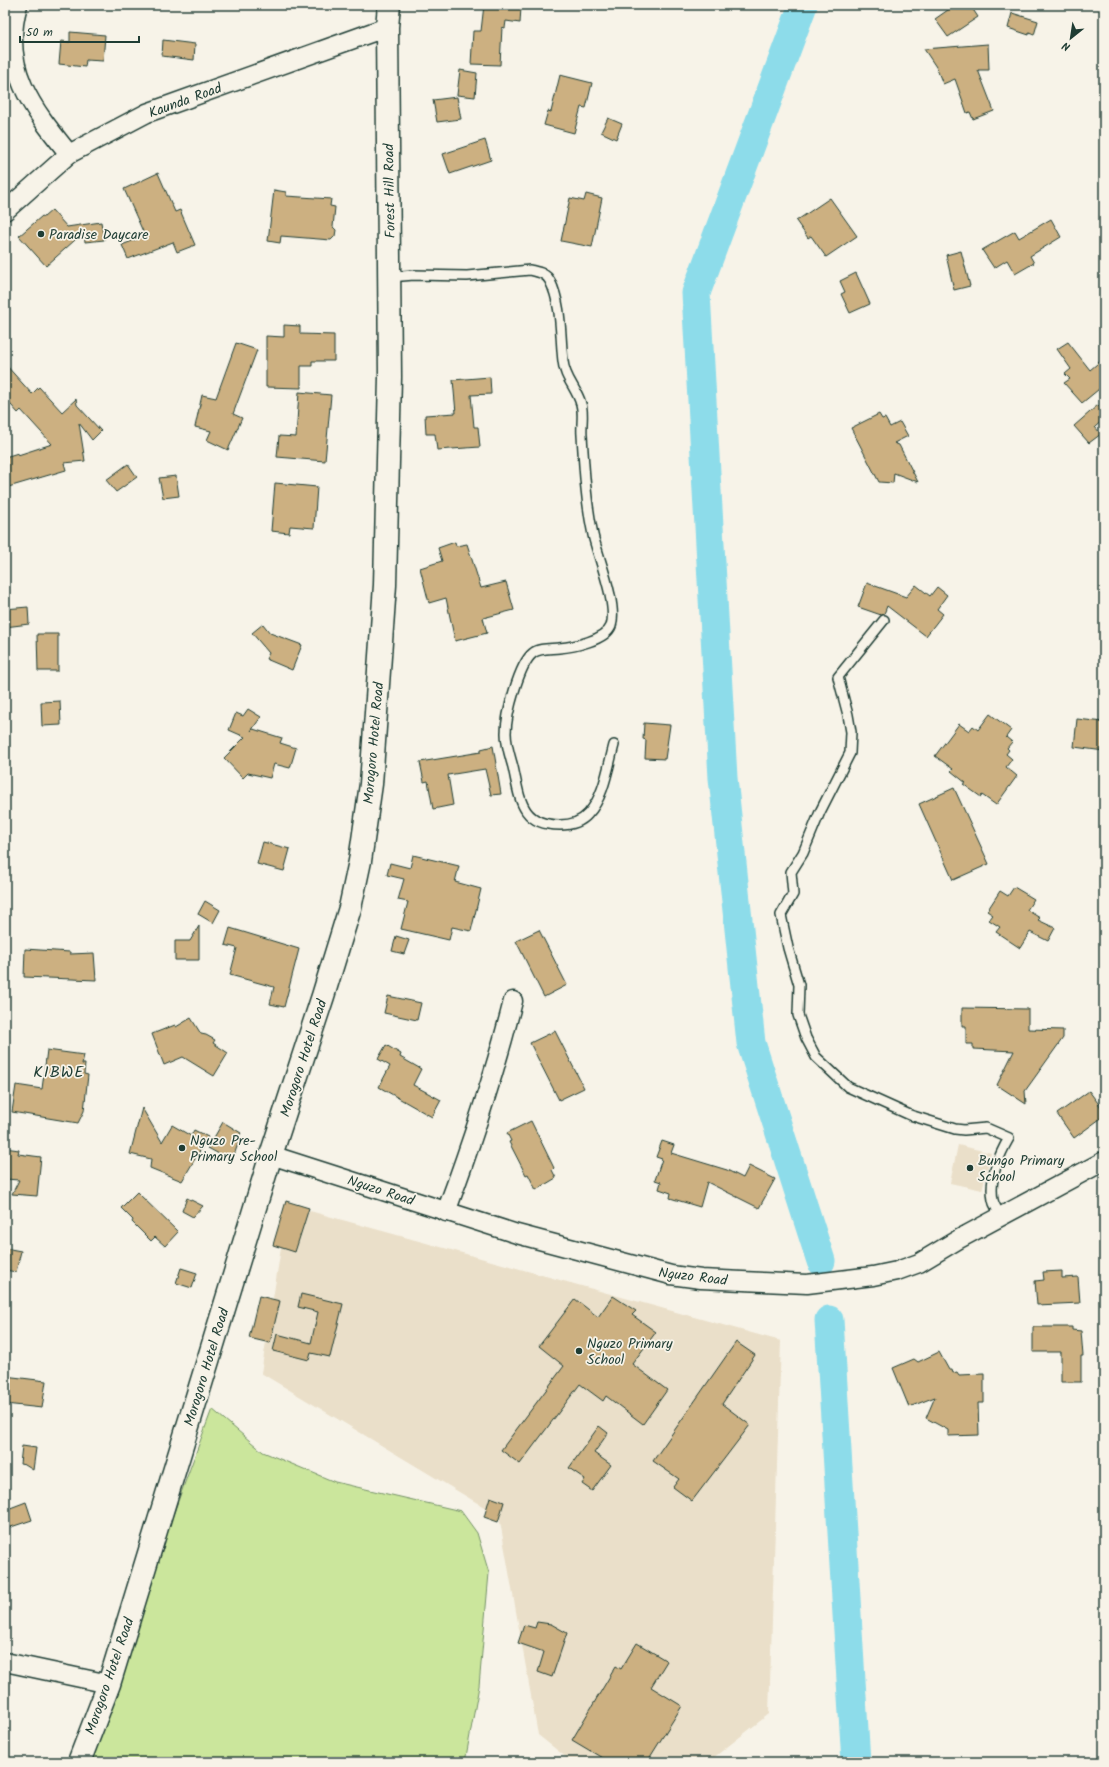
<svg xmlns="http://www.w3.org/2000/svg" width="1109" height="1767" font-family="Kalam,sans-serif">
<rect width="100%" height="100%" fill="#f7f3e8"/>
<filter id="ink" filterUnits="userSpaceOnUse"><feTurbulence type="fractalNoise" baseFrequency=".025" numOctaves="2"/><feDisplacementMap in="SourceGraphic" scale="8" xChannelSelector="R" yChannelSelector="G"/><feConvolveMatrix kernelMatrix="1 2 1 2 8 2 1 2 1" color-interpolation-filters="sRGB"/></filter>
<g filter="url(#ink)">
<!-- built -->
<g fill="#eadfc9">
<polygon points="958,1145 991,1153 982,1190 950,1183"/>
<polygon points="288,1205 781,1341 769,1714 708,1762 572,1762 538,1735 499,1516 261,1373"/>
</g>
<!-- green -->
<polygon fill="#cbe69c" stroke="#759268" points="212,1409 263,1452 335,1482 461,1511 477,1533 489,1573 479,1686 465,1762 82,1762"/>
<g fill="none" stroke-linecap="round" stroke-linejoin="round">
<!-- river -->
<g stroke="#8ddcea" stroke-width="29">
<polyline points="803,5 696,293 723,778 751,1043 821,1261"/>
<polyline points="829,1320 856,1762"/>
</g>
</g>
<!-- building -->
<g fill="#ccb081" stroke="#1f3d34">
<polygon points="484,5 515,5 521,7 520,23 506,21 505,28 502,27 500,65 471,64 473,31 481,31"/>
<polygon points="955,5 970,5 978,17 948,37 935,19"/>
<polygon points="1012,13 1038,21 1034,35 1029,33 1029,35 1008,28"/>
<polygon points="70,32 105,35 103,61 86,60 85,67 59,64 61,41 70,42"/>
<polygon points="163,40 195,44 194,60 162,56"/>
<polygon points="988,44 989,70 978,70 994,111 973,119 970,112 967,113 955,79 943,84 936,67 924,49"/>
<polygon points="460,70 477,73 475,97 457,95"/>
<polygon points="560,75 592,83 586,108 581,107 574,133 544,125 548,111 551,112"/>
<polygon points="457,97 461,119 437,122 433,100"/>
<polygon points="608,118 622,124 616,139 601,132"/>
<polygon points="485,140 491,160 450,174 443,154"/>
<polygon points="158,173 175,212 180,210 195,245 177,252 173,242 128,259 122,245 145,236 124,189"/>
<polygon points="274,190 286,192 286,196 331,199 330,206 335,207 333,227 336,230 335,236 331,240 281,236 280,243 268,241"/>
<polygon points="586,194 602,198 592,247 561,241 570,198 584,201"/>
<polygon points="830,198 857,236 826,257 811,236 808,238 796,221"/>
<polygon points="52,210 67,227 101,222 104,240 85,242 84,232 46,266 19,236 42,216 44,217"/>
<polygon points="1051,219 1061,237 1030,256 1034,263 1015,274 1007,260 994,268 982,250 1015,231 1019,238"/>
<polygon points="961,251 970,286 954,290 946,255"/>
<polygon points="856,273 870,304 850,313 841,294 845,292 840,281"/>
<polygon points="284,325 300,326 300,334 334,335 334,361 312,361 312,366 301,366 301,388 266,387 266,336 284,337"/>
<polygon points="1068,342 1090,370 1104,358 1104,385 1082,403 1064,383 1070,379 1065,374 1071,369 1057,349"/>
<polygon points="236,343 257,350 233,414 242,418 228,450 207,440 211,431 195,427 202,395 216,398"/>
<polygon points="5,364 32,394 39,387 62,412 76,399 77,405 101,431 92,440 79,423 85,461 64,463 66,470 5,488 5,457 18,453 18,455 52,444 21,410 18,413 5,398"/>
<polygon points="490,377 491,394 471,395 474,427 478,427 480,447 437,450 435,434 426,434 425,415 456,413 453,380"/>
<polygon points="299,392 331,395 325,461 277,457 279,436 296,437"/>
<polygon points="1098,405 1104,411 1104,419 1095,427 1101,434 1089,443 1074,426"/>
<polygon points="879,414 882,419 885,418 890,427 900,422 908,436 894,443 899,445 918,482 894,473 893,483 879,482 851,428"/>
<polygon points="128,464 137,477 116,492 106,480"/>
<polygon points="176,476 179,496 163,498 159,478"/>
<polygon points="275,483 317,487 314,528 290,526 289,533 271,531"/>
<polygon points="455,542 456,546 467,544 481,588 506,582 514,610 483,618 487,633 455,641 446,598 429,603 420,568 442,561 438,548"/>
<polygon points="867,583 906,597 916,585 930,596 937,587 947,595 937,609 943,614 926,636 887,606 884,614 881,615 858,607"/>
<polygon points="28,607 29,624 5,627 5,609"/>
<polygon points="263,624 270,633 302,645 292,670 266,659 269,653 252,633"/>
<polygon points="37,634 58,634 58,671 38,671"/>
<polygon points="60,701 61,725 42,726 41,702"/>
<polygon points="248,709 261,717 251,731 253,729 282,738 280,743 296,748 290,768 274,764 270,778 248,773 243,778 224,758 245,737 229,730 236,713 243,716"/>
<polygon points="990,714 1011,730 1006,737 1012,742 1007,748 1009,750 1006,754 1012,759 1006,767 1017,776 996,805 982,795 981,797 963,784 966,783 951,771 953,769 935,756 959,724 969,731 973,726 978,730"/>
<polygon points="1077,719 1104,722 1104,751 1074,747"/>
<polygon points="644,723 670,725 665,759 645,758 646,740 643,739"/>
<polygon points="493,746 501,794 491,795 485,769 448,775 453,805 433,809 428,781 424,782 420,762 481,752 481,749"/>
<polygon points="954,788 989,864 953,880 919,804"/>
<polygon points="263,842 290,849 284,871 257,864"/>
<polygon points="413,855 459,866 455,882 481,889 471,931 452,927 449,940 401,929 408,902 398,900 404,879 387,875 390,863 410,868"/>
<polygon points="1014,887 1034,899 1027,910 1040,918 1038,920 1055,928 1048,941 1030,932 1020,948 996,932 1000,927 989,920 993,915 987,911 1000,891 1008,896"/>
<polygon points="205,901 220,910 213,923 198,914"/>
<polygon points="199,926 199,960 175,960 175,941 190,941"/>
<polygon points="230,928 299,949 284,1007 270,1004 274,987 230,975 237,948 225,945"/>
<polygon points="539,930 567,985 544,997 516,941"/>
<polygon points="396,936 409,940 404,954 392,951"/>
<polygon points="25,949 70,952 70,954 94,953 96,980 24,977"/>
<polygon points="388,996 421,1003 417,1020 384,1013"/>
<polygon points="962,1008 1028,1009 1028,1029 1063,1030 1063,1038 1025,1091 1026,1104 997,1085 1014,1051 973,1049 973,1044 966,1044 966,1026 962,1026"/>
<polygon points="191,1018 201,1034 206,1035 215,1040 213,1043 228,1053 214,1076 183,1057 164,1065 152,1034 175,1025 176,1027"/>
<polygon points="555,1031 584,1088 559,1100 530,1043"/>
<polygon points="386,1045 401,1054 400,1057 421,1069 413,1085 441,1100 432,1117 379,1087 390,1066 378,1059"/>
<polygon points="47,1050 84,1055 82,1064 85,1064 84,1074 88,1075 84,1111 78,1123 12,1112 16,1085 42,1089"/>
<polygon points="1089,1091 1104,1111 1104,1116 1074,1138 1057,1114"/>
<polygon points="142,1108 162,1142 172,1125 191,1136 194,1130 208,1137 182,1181 150,1168 151,1159 130,1154"/>
<polygon points="531,1121 554,1168 552,1170 556,1178 536,1190 528,1174 526,1175 509,1142 511,1141 507,1133"/>
<polygon points="223,1122 241,1133 237,1139 239,1141 232,1161 208,1148"/>
<polygon points="662,1141 674,1145 671,1153 727,1170 743,1178 749,1166 775,1179 759,1208 707,1182 700,1207 670,1198 671,1193 659,1189 661,1182 655,1180 662,1159 656,1157"/>
<polygon points="5,1148 19,1150 18,1154 41,1157 37,1196 12,1194 19,1180 5,1179"/>
<polygon points="137,1192 178,1232 165,1246 155,1237 151,1241 132,1222 133,1220 121,1208"/>
<polygon points="187,1198 203,1206 193,1217 182,1211"/>
<polygon points="286,1201 309,1208 295,1252 273,1245"/>
<polygon points="5,1248 21,1251 16,1272 5,1270"/>
<polygon points="181,1268 197,1273 192,1288 176,1283"/>
<polygon points="1062,1271 1062,1278 1078,1277 1080,1303 1037,1305 1035,1281 1044,1280 1043,1272"/>
<polygon points="301,1294 343,1304 330,1357 311,1353 309,1360 273,1351 277,1334 311,1343 318,1312 298,1307"/>
<polygon points="259,1296 280,1301 270,1343 249,1338"/>
<polygon points="613,1296 636,1311 632,1315 656,1332 632,1364 667,1390 643,1424 606,1396 603,1401 580,1384 520,1464 501,1450 564,1366 539,1346 575,1299 598,1317"/>
<polygon points="1033,1327 1072,1327 1072,1330 1081,1331 1083,1356 1081,1356 1081,1382 1061,1382 1061,1352 1033,1352"/>
<polygon points="736,1342 755,1355 722,1404 750,1425 692,1501 673,1487 679,1479 653,1461"/>
<polygon points="939,1352 949,1370 952,1370 953,1373 957,1372 959,1375 984,1374 984,1403 978,1403 979,1435 948,1436 948,1430 926,1418 935,1397 909,1407 893,1368 914,1359 918,1362"/>
<polygon points="5,1376 46,1381 42,1408 5,1404"/>
<polygon points="599,1426 608,1433 594,1453 611,1465 592,1491 582,1484 585,1479 569,1468"/>
<polygon points="22,1446 36,1448 33,1470 25,1465 20,1464"/>
<polygon points="490,1497 504,1502 498,1522 484,1517"/>
<polygon points="26,1502 32,1520 5,1529 5,1510"/>
<polygon points="537,1622 551,1624 567,1633 552,1677 538,1672 544,1652 518,1643 524,1625 535,1628"/>
<polygon points="637,1643 667,1661 651,1687 682,1706 647,1762 609,1762 572,1740 616,1666 621,1669"/>
</g>
<g fill="none" stroke-linecap="round" stroke-linejoin="round">
<!-- lane casing -->
<g stroke="#1f3d34" stroke-width="12">
<g id="lane">
<path d="M390 277 414 275 467 276 530 270C538 272 546 273 550 281 562 305 560 335 563 361 564 377 577 389 581 404 584 414 581 425 582 435 584 468 586 502 593 535 598 557 618 605 611 626 606 640 573 647 559 648 551 649 539 648 533 653 519 664 506 715 506 733 506 745 510 756 513 767 520 798 520 825 560 825 571 825 581 822 588 814 604 797 608 767 614 745"/>
<path d="M884 620 838 677 848 715 851 732 850 753 820 812 803 853 791 872 793 894 781 915 788 948 799 985 798 1015 806 1038 816 1057 848 1087 910 1115 955 1129 964 1130 986 1128 1009 1138C998 1157 989 1179 993 1200 994 1207 999 1210 1000 1217"/>
</g>
</g>
<!-- street casing -->
<g stroke="#1f3d34" stroke-width="21">
<g id="street">
<path d="M18 5C0 68 32 108 69 154"/>
<polyline points="5,211 69,154 147,113 387,27"/>
<polyline points="271,1155 517,1234 671,1275 701,1279 807,1284 873,1276 897,1271 919,1263 959,1239 1104,1161"/>
<path d="M446 1212C472 1142 495 1073 513 1001"/>
<polyline points="5,1662 109,1684"/>
</g>
</g>
<!-- secondary casing -->
<g stroke="#1f3d34" stroke-width="25">
<polyline id="secondary" points="79,1762 109,1684 271,1155 323,996 350,908 360,861 371,784 385,585 390,377 387,27 389,5"/>
</g>
<!-- lane -->
<use href="#lane" stroke="#f7f3e8" stroke-width="9"/>
<!-- street -->
<use href="#street" stroke="#f7f3e8" stroke-width="18"/>
<!-- secondary -->
<use href="#secondary" stroke="#f7f3e8" stroke-width="22"/>
</g>
</g>
<!-- markers -->
<g fill="#1f3d34" stroke="#f7f3e8" stroke-width="1.5">
<circle cx="41" cy="234" r="4"/>
<circle cx="182" cy="1148" r="4"/>
<circle cx="970" cy="1168" r="4"/>
<circle cx="579" cy="1351" r="4"/>
</g>
<g text-anchor="middle" stroke-width="3.5" stroke-linejoin="round" paint-order="stroke">
<!-- street labels -->
<g font-size="14" fill="#1f3d34" stroke="#f7f3e8">
<text transform="translate(185 100) rotate(-20)" y="5">Kaunda Road</text>
<text transform="translate(389 191) rotate(-91)" y="5">Forest Hill Road</text>
<text transform="translate(373 743) rotate(-85)" y="5">Morogoro Hotel Road</text>
<text transform="translate(303 1058) rotate(-72)" y="5">Morogoro Hotel Road</text>
<text transform="translate(381 1190) rotate(18)" y="5">Nguzo Road</text>
<text transform="translate(693 1276) rotate(7)" y="5">Nguzo Road</text>
<text transform="translate(206 1367) rotate(-73)" y="5">Morogoro Hotel Road</text>
<text transform="translate(109 1676) rotate(-71)" y="5">Morogoro Hotel Road</text>
</g>
<!-- poi labels -->
<g font-size="14" fill="#1f3d34" stroke="#f7f3e8" text-anchor="start">
<text x="49" y="239">Paradise Daycare</text>
<text x="190" y="1145">Nguzo Pre-<tspan x="190" dy="16">Primary School</tspan></text>
<text x="978" y="1165">Bungo Primary<tspan x="978" dy="16">School</tspan></text>
<text x="587" y="1348">Nguzo Primary<tspan x="587" dy="16">School</tspan></text>
</g>
<!-- quarter labels -->
<g font-size="16" letter-spacing="1" fill="#1f3d34" stroke="#f7f3e8">
<text x="59" y="1077">KIBWE</text>
</g>
</g>
<!-- margin -->
<rect width="1109" height="1767" fill="none" stroke="#f7f3e8" stroke-width="20"/>
<rect x="10" y="10" width="1089" height="1747" fill="none" stroke="#1f3d34" stroke-width="1.5" filter="url(#ink)"/>
<!-- north arrow -->
<g transform="translate(1071 38) rotate(210)" stroke="#f7f3e8" stroke-width="3" paint-order="stroke">
<path d="M0-3L7 15L0 10L-7 15Z" fill="#1f3d34"/>
<text y="-6" font-size="11" font-weight="bold" text-anchor="middle" fill="#1f3d34">N</text>
</g>
<!-- scale -->
<path d="M20 36v6h119v-6" fill="none" stroke="#1f3d34" stroke-width="2"/>
<text x="26" y="36" font-size="12" fill="#1f3d34" stroke="#f7f3e8" stroke-width="3" paint-order="stroke">50 m</text>
</svg>
